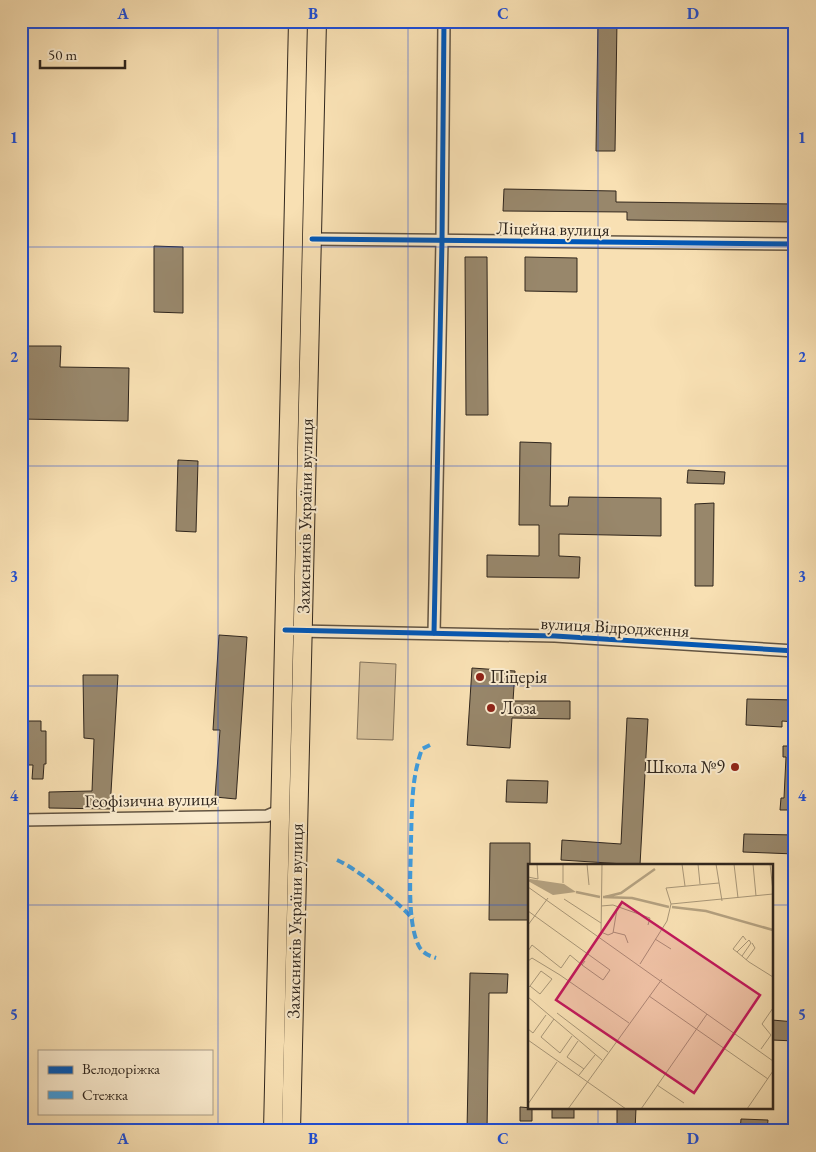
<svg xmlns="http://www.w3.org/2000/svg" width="816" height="1152" font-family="'EB Garamond',serif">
<rect width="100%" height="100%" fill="#f8e0b3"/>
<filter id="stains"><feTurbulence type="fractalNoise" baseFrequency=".004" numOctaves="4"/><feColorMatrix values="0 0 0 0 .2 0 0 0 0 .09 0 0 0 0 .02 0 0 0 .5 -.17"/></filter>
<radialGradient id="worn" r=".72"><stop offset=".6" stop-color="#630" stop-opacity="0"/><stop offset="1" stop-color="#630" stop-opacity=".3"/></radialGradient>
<!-- green -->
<polygon fill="#d6c09a" stroke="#83735c" points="360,662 396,664 393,740 357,739"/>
<!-- building -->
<g fill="#98876b" stroke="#30261d">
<polygon points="598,21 617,21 615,151 596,151"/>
<polygon points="504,189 616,191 616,202 795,204 795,222 627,220 627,212 503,211"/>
<polygon points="154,246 183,247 183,313 154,312"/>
<polygon points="465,257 487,257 488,415 466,415"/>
<polygon points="525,257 577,258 577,292 525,291"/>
<polygon points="21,346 61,346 60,367 129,368 128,421 21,419"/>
<polygon points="520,442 551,443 550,506 568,506 569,497 661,498 661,536 559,534 559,556 580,557 579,578 487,577 487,555 539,556 539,525 519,525"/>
<polygon points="178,460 198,461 196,532 176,531"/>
<polygon points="688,470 725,472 724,484 687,483"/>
<polygon points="714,503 713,586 695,586 695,504"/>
<polygon points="219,635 247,637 236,799 215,797 220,730 213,730"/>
<polygon points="472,668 515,671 513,701 570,701 570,719 512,718 510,748 467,745"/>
<polygon points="83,675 118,675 110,809 49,808 49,792 92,791 94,739 84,738"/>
<polygon points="747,699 795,700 795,722 782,721 782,727 746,725"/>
<polygon points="627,718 648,719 640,865 561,860 562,840 621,844"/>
<polygon points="21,721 41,721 41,731 46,731 46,764 44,764 43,779 32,779 33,765 21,765"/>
<polygon points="783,746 795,746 795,810 780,810 781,798 784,798 786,757 783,757"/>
<polygon points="507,780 548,781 547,803 506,802"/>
<polygon points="744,834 795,835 795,854 743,852"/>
<polygon points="490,843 530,843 530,920 489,920"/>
<polygon points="470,973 508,974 507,993 489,993 487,1131 467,1131"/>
<polygon points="772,1020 795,1022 795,1041 772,1040"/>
<polygon points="520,1107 532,1108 532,1121 520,1121"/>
<rect x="552" y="1108" width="22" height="10"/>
<polygon points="617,1108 636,1108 635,1131 617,1131"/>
<polygon points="741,1119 768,1120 767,1131 740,1131"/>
</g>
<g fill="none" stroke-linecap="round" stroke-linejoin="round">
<!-- minor casing -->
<g stroke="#625442" stroke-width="14">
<g id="minor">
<polyline points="312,239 795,244"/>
<polyline points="297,631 555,636 795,651"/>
<polyline points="434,633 442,241 444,21"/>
<polyline points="21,820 267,816 281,810"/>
</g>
</g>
<!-- highway casing -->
<g stroke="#30261d" stroke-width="20">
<g id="highway">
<polyline points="273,1131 298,21"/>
<polyline points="291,1131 317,21"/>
</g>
</g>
<!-- minor -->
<use href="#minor" stroke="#faebce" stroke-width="11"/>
<!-- highway -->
<use href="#highway" stroke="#f8e0b3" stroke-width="18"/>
<!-- quiet -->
<g stroke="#3e9cdf" stroke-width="4" stroke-dasharray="8 4" stroke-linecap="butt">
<path d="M430 745 422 749C411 779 412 810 411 841 411 868 406 925 420 948 424 954 430 956 436 958"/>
<path d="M337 860C359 870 397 901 413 919"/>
</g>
<!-- cycleway casing -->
<g stroke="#faebce" stroke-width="8">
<g id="cycleway">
<polyline points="312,239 795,244"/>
<polyline points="285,630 555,636 795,651"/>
<polyline points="434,633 442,241 444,21"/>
</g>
</g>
<!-- cycleway -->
<use href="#cycleway" stroke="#0057b8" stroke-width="5"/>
</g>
<!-- grid -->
<path fill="none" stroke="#1d4ed8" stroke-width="1" stroke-opacity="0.55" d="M218 21V1131M408 21V1131M598 21V866M21 247H795M21 466H795M21 686H795M21 905H530M772 905H795M598 1108V1131"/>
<!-- markers -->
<g fill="#8f2418" stroke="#faebce" stroke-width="2">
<circle cx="480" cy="677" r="5"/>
<circle cx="491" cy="708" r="5"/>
<circle cx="735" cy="767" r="5"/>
</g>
<g text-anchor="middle" stroke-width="4" stroke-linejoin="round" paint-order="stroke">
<!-- street labels -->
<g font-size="18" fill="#30261d" stroke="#faebce">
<text transform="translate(553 229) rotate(1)" y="6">Ліцейна вулиця</text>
<text transform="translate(305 516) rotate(-89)" y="6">Захисників України вулиця</text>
<text transform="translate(615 627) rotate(3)" y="6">вулиця Відродження</text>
<text transform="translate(151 800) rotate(-1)" y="6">Геофізична вулиця</text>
<text transform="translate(295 921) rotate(-89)" y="6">Захисників України вулиця</text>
</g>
<!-- poi labels -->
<g font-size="18" fill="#30261d" stroke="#faebce" text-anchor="start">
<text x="490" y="683">Піцерія</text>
<text x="501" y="714">Лоза</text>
<text x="725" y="773" text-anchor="end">Школа №9</text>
</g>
</g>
<!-- overview -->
<g transform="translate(528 864)">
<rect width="245" height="245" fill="#f8e0b3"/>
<path d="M2 15 36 20 48 28 25 31 0 17Z" fill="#b4a180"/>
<path fill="none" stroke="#b4a180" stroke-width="2.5" d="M48 28 72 33M75 33 104 34 141 43M77 33 93 29 127 5M144 43 178 47 245 66"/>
<path fill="none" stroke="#a89677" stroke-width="1" d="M59 0 61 21M154 0 157 22M170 0 172 20M188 0 194 37M206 0 210 34M225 0 228 32M242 0 245 27M0 13 10 15 9 0M35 19V0M0 23 245 197M36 35 73 59M143 40 245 30M143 40 138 24 191 19M73 42 85 41 122 54 120 61M0 47 82 106 75 116 54 101M0 61 20 34M73 68 80 71 85 69 89 45M85 68 97 71 100 79M73 71 74 0M127 75 143 85M0 87 4 81 33 104 42 91 54 101 57 97M209 88 205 85 215 72 218 76M214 92 223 79 221 76 209 88 221 98 245 113M218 96 227 84 224 79M0 97 4 94 32 111 101 159M112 100 139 57 143 40M1 123 2 122 13 107 24 115 12 130 2 122M121 132 240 215M0 133 74 196M29 149 80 188M26 155 13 173 32 189 44 172M0 165 5 169 18 151M0 176 98 245M50 177 39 193 56 205M233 185 243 171 234 160 245 144M51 211 67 191M129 221 156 239M0 240 29 198M40 245 134 115M113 245 179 150M219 245 245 207"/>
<path fill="#c2185b" fill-opacity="0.15" stroke="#c2185b" stroke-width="2.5" d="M94 38 232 131 166 229 28 136Z"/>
<rect width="245" height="245" fill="none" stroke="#30261d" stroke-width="2.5"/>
</g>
<!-- margin -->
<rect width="816" height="1152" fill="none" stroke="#f8e0b3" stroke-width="55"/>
<!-- legend -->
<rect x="38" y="1050" width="175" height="65" fill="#faebce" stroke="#a99c87"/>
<rect x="48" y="1066" width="25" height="8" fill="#0057b8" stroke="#a99c87"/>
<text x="82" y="1074" font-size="15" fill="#30261d">Велодоріжка</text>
<rect x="48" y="1091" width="25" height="8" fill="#3e9cdf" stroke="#a99c87"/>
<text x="82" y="1100" font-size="15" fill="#30261d">Стежка</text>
<!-- scale -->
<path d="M40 60v8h85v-8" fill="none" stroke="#30261d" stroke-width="2.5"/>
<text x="48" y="60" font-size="15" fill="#30261d" stroke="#faebce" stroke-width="4" paint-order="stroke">50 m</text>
<rect x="28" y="28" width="760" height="1096" fill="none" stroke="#1d4ed8" stroke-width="2"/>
<g font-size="16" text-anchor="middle" font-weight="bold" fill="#1d4ed8">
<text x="123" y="19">A</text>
<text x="313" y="19">B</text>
<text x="503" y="19">C</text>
<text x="693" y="19">D</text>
<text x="14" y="143">1</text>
<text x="802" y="143">1</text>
<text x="14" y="362">2</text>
<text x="802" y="362">2</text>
<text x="14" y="582">3</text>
<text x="802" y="582">3</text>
<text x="14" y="801">4</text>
<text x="802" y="801">4</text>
<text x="14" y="1020">5</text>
<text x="802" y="1020">5</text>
<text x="123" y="1144">A</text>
<text x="313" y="1144">B</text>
<text x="503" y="1144">C</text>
<text x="693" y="1144">D</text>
</g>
<rect width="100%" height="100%" filter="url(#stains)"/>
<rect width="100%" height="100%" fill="url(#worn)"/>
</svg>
